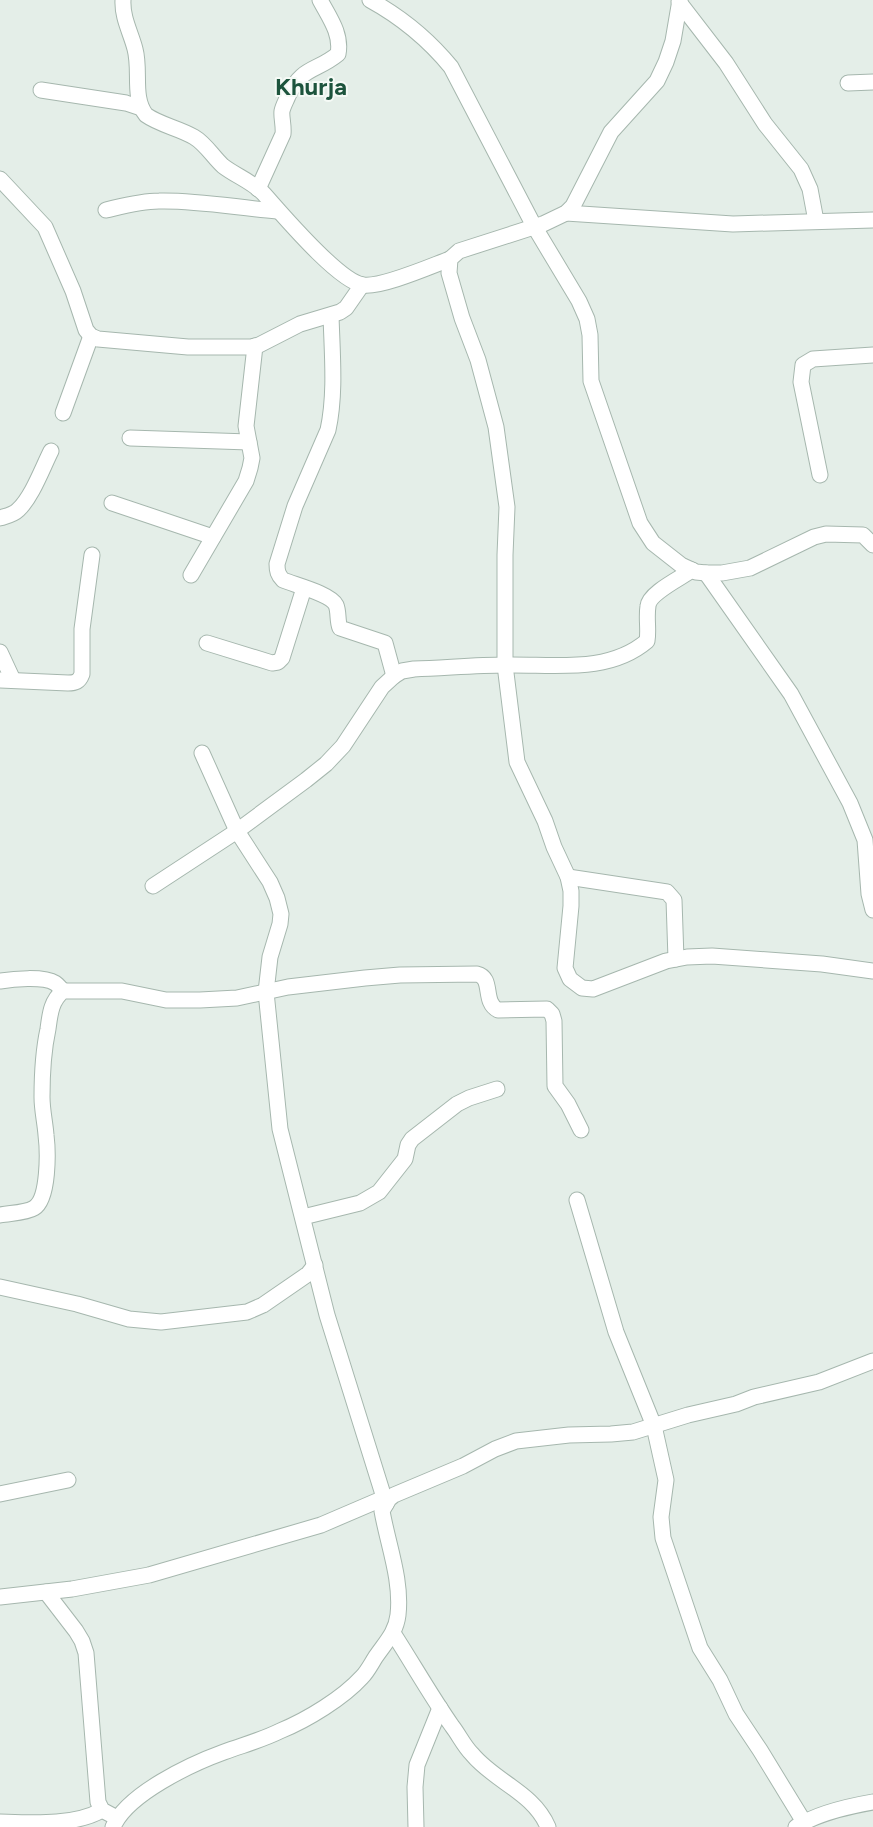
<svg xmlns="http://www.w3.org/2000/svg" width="873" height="1827" font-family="Figtree,sans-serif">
<rect width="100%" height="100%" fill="#e4eee8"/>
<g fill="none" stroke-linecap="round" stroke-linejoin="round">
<!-- street casing -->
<g stroke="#a6b7ae" stroke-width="17">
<g id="street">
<path d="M123 0C122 18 131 33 135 49 141 71 132 97 146 115 160 125 179 128 194 137 206 144 213 157 223 166 236 176 253 182 264 194 282 214 338 281 363 285 381 288 431 266 450 259"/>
<path d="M370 0C401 17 428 39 451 67L534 226 579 301 587 319 590 335 591 381 640 523 653 543 681 565 696 572 706 573H722L750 568 814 537 826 534 863 535 873 545"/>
<polyline points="680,0 673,41 666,62 657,81 611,132 573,206 566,213 543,224 459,251 450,259 449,273 462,318 478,360 496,427 507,507 505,555 505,665 517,762 545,821 554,847 568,877 571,891 571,906 565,968 570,979 582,988 593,989 666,961 687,957 712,956 822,964 873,971"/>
<polyline points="679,2 726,63 765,124 801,169 810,189 816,221"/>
<polyline points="848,83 873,82"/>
<polyline points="41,90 126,103 141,108"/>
<polyline points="0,179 45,227 73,291 86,330 91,336 98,339 188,347 251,347 259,345 300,324 340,312 346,308 362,285"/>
<path d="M258 189 283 134C284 126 281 116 282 111 283 106 286 101 288 96 302 66 316 72 338 54 342 34 329 17 320 0"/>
<path d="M106 210C123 206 141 201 159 201 198 200 238 208 277 211"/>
<polyline points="566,213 733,224 873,220"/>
<path d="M331 315C332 353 336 393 328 430L295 506 277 564C277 571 278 575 283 580 295 585 331 594 336 605 339 612 337 621 340 628L385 643 394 676"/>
<polyline points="63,413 91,336"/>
<polyline points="130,438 249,442"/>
<polyline points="820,475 801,382 803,365 813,359 873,355"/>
<polyline points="112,503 213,537"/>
<path d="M0 518C6 516 13 515 18 510 32 497 42 469 51 451"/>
<polyline points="706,573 791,694 850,803 865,840 869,894 873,910"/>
<polyline points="191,575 246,481 250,468 252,458 246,426 255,346"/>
<polyline points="207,643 272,663 278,662 282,658 304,588"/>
<polyline points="0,652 13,680"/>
<path d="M0 680 68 683C75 683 79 682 82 674V629L92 555"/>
<polyline points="202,753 237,831 270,882 277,898 281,914 280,924 270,957 266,992 280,1129 327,1315 386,1504"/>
<polyline points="568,877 667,892 674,900 676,959"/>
<path d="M153 886 237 831 306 780 326 764 343 746 382 687 394 676 402 671 414 669C445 668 476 665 506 665 554 664 608 674 647 641 649 630 646 618 648 606 649 593 681 578 692 570"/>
<path d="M0 981C12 979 44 976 55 983 58 985 61 989 63 991"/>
<polyline points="577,1200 616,1332 654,1426 666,1480 661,1517 663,1538 700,1648 720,1680 736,1714 760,1750 804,1822"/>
<path d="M0 1215C10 1213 26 1213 34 1208 49 1199 48 1151 46 1135 45 1122 42 1110 42 1097 42 1074 43 1052 48 1029 50 1014 51 1001 63 991H122L166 1000H200L237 998 288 987 365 978 400 975 477 974C494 978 482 1002 498 1010L547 1009 552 1014 554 1021 555 1086 568 1104 581 1130"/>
<polyline points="303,1217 360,1203 379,1192 405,1159 408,1145 412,1139 457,1104 469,1098 497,1089"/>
<polyline points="0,1287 77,1304 129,1319 161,1322 247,1312 263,1305 308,1274 315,1265"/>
<polyline points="0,1494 68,1480"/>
<polyline points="46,1592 76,1631 82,1641 86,1653 98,1802 102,1810 117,1818"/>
<polyline points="0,1597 72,1589 149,1575 321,1525 384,1498"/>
<path d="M393 1633C413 1664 431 1696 452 1726 459 1735 464 1746 472 1754 495 1782 533 1792 548 1827"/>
<path d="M0 1822C31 1823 75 1826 102 1810"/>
<path d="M113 1827C127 1794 191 1764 224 1752 243 1745 262 1740 280 1731 307 1720 343 1698 362 1677 368 1671 372 1662 377 1655 386 1642 396 1632 398 1615 402 1580 388 1545 382 1511L389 1499 394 1495 463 1466 495 1449 516 1441 569 1435 611 1434 633 1432 688 1415 736 1404 754 1397 819 1382 873 1361"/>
<polyline points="416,1827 415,1787 417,1765 440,1708"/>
<path d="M796 1827C816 1814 850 1806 873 1802"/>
</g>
</g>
<!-- street -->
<use href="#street" stroke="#fff" stroke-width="15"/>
</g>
<g text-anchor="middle" stroke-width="4" stroke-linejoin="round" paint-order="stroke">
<!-- town labels -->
<g font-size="24" font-weight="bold" fill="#1d543d" stroke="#f5faf6">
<text x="311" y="95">Khurja</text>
</g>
</g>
</svg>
